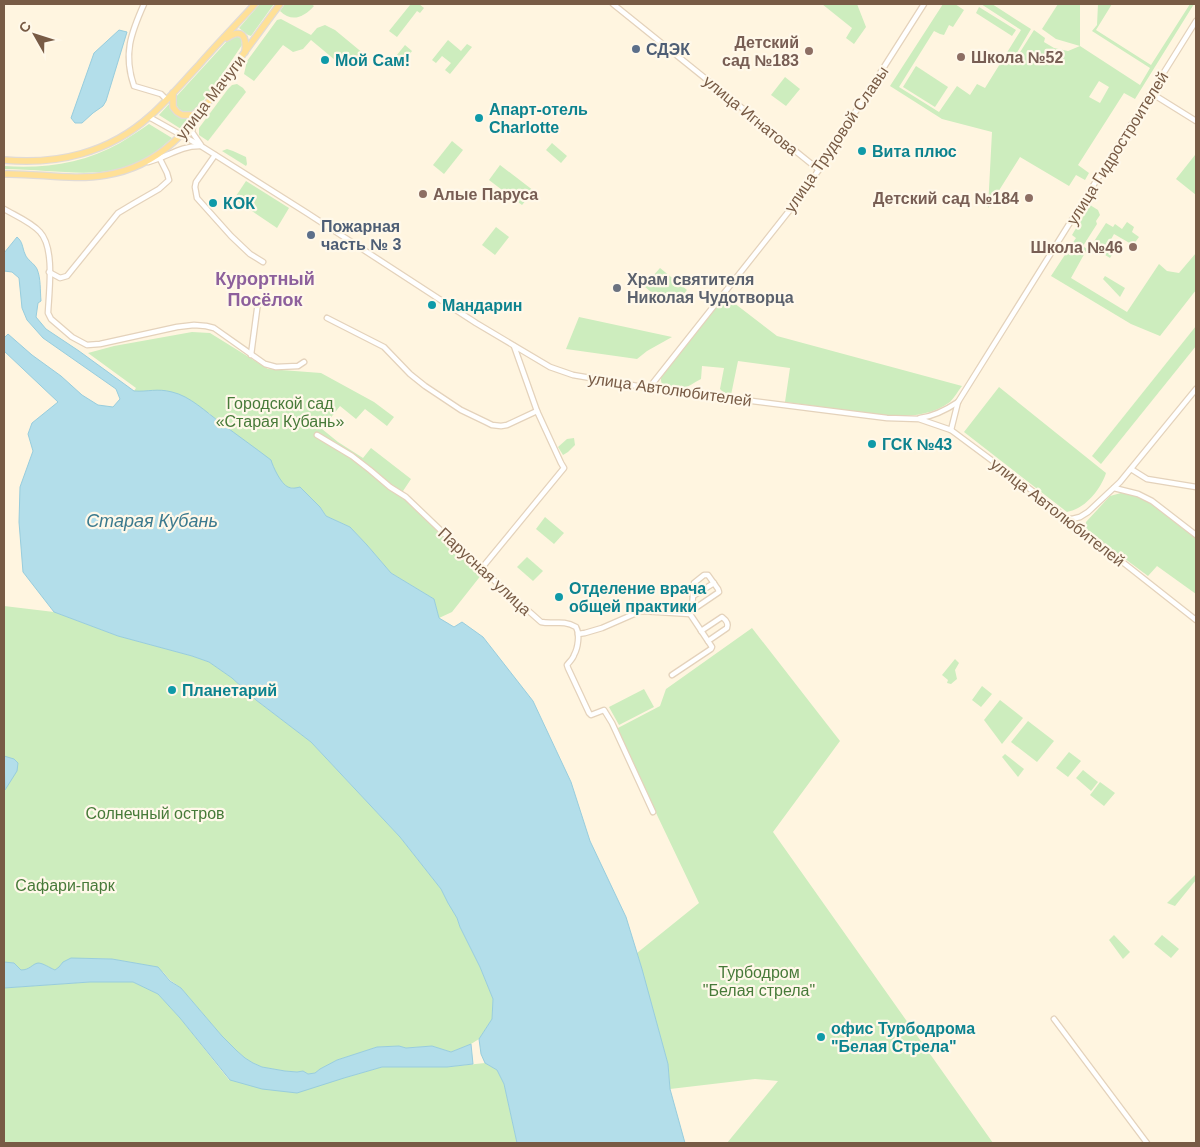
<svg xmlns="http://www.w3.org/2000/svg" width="1200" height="1147" font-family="Helvetica,sans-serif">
<rect width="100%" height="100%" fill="#fff5e0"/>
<!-- green -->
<g fill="#cdedbe" fill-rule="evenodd">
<polygon points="260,4 274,4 251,36 248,35 239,28"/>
<path d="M285 4H311L314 6C304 17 292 23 280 11Z"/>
<polygon points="409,4 419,4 424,8 420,13 417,11 397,37 389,31 410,5"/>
<polygon points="822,4 857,4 866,27 854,44 846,38 852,28"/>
<path d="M943 4H955L964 10 953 27 949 25 944 35 940 34 934 31 899 87 939 112 957 86 970 95 977 84 985 88 1021 30 981 4H992L1031 29 1012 61 1015 56 1017 57 1034 30 1045 38 1044 42 1054 48 1068 51 1080 46 1140 85 1150 68 1092 31 1097 25 1098 4H1112L1096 30 1151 65 1190 4H1194L1135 99 1124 93 1078 165 1089 173 1085 180 1076 175 1069 186 1020 157 988 208 992 132 942 119 890 86ZM1099 81 1109 87 1100 103 1089 97Z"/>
<polygon points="1058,4 1080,4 1080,46 1056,39 1042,29"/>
<polygon points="979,7 1016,30 1012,36 976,13"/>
<path d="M281 19 311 35 317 28 325 25 335 30 364 54C356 57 349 64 341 65L311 40 303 49 293 52 283 45 254 81 244 74 247 61 277 20Z"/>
<path d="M237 36 241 39 242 45 213 88 196 110C190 114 180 113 177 106 175 104 176 100 175 98L229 39 233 37Z"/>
<polygon points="448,40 461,51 467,44 472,47 450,74 445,70 451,63 442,56 436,63 432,60"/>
<polygon points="405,45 412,51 405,61 406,62 403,65 402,64 399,67 392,61"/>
<polygon points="916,66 948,87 935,107 903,87"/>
<polygon points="785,77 800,89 786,106 771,95"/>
<polygon points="237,84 243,88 246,92 208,141 199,135 199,128 228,89 232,85"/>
<path d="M170 103V107C176 115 181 120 191 117L181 129 159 115Z"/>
<path d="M149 124 172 138C162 147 153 155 141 161 111 176 79 173 46 171 32 170 18 169 4 169V166C44 169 85 163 120 143 130 137 140 130 149 124Z"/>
<polygon points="452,141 463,150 444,174 433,165"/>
<polygon points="552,143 567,156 561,163 546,150"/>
<polygon points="227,149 233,151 246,157 247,164 246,166 222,151"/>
<polygon points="1195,155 1196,156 1196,195 1176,179"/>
<polygon points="500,165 534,191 522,205 489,180"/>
<polygon points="246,181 289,208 277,228 234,199"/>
<polygon points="1090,205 1098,210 1100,215 1096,221 1097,224 1083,246 1087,249 1071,278 1127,312 1159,264 1167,271 1179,273 1196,253 1196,290 1160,336 1131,324 1051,276 1076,238 1072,235"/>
<polygon points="1127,222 1134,227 1132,232 1139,237 1133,245 1114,234 1109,243 1116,248 1110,258 1091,246 1106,223 1113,227 1115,224 1122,229"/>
<polygon points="496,227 509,237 495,255 482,245"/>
<polygon points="660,268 687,290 675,304 663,294 659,299 644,286"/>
<polygon points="1105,276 1125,288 1120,297 1103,279"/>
<path d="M725 296 777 336 962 386C958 391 954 398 950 402 933 415 908 417 888 416L785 402 790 368 738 361 731 395 723 392 720 389 724 368 702 366 701 379C695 382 688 387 682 389 681 389 675 388 674 388 663 386 659 386 662 373Z"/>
<polygon points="579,317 672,337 647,351 637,359 566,349"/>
<polygon points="1196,326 1196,346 1101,464 1092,456"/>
<polygon points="192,332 210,333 268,369 321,373 374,402 394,417 387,426 365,409 356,419 340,406 322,429 338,442 363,458 371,448 411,479 401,494 482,574 452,612 439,618 434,599 391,573 367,545 350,527 326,516 320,507 293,488 286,487 209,413 140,392 134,391 136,388 88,353 114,346"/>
<path d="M999 387 1106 473C1102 486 1090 502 1078 508 1075 510 1070 511 1067 512L964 432Z"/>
<polygon points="574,438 575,445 568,452 563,455 558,447 567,439"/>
<polygon points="1121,493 1138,494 1159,506 1196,536 1196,594 1157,566 1148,576 1085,529 1086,522 1110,496"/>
<polygon points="545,517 564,533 554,544 536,529"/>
<polygon points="527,557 543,571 533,581 517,567"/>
<polygon points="4,606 54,612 118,636 192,656 209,662 232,678 256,700 311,742 400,837 441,889 457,918 460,927 480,967 493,999 492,1019 479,1039 471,1044 451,1052 432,1046 406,1048 399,1046 377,1047 337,1060 320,1069 315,1073 308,1074 303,1071 297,1072 285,1071 262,1067 253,1063 245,1058 237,1051 222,1036 181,988 170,980 163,972 146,965 112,959 87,958 63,962 59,967 55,970 40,963 27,970 21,970 14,963 4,962"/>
<polygon points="752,628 840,741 773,832 993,1143 727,1143 778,1081 755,1079 670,1089 668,1064 637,953 699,903 616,729 660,706 666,689"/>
<polygon points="955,659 959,663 955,670 957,679 951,684 947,683 948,680 942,675"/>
<polygon points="982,686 992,694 981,707 972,700"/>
<polygon points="644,689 654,707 619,725 609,707"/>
<polygon points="1000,700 1023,718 1002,744 984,720"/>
<polygon points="1028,721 1054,741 1037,762 1011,742"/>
<polygon points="1069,752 1081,761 1068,777 1056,768"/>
<polygon points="1005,754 1024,769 1018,777 1002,757"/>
<polygon points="1083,770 1098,782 1091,791 1076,778"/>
<polygon points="1100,782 1115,793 1104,806 1090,795"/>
<polygon points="1196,874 1196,880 1175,906 1167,903"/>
<polygon points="1114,935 1130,952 1123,959 1109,940"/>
<polygon points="1162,935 1179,949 1171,958 1154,944"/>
<polygon points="90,982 133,982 158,994 180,1018 229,1080 344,1078 382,1067 447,1067 485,1063 497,1070 504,1084 517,1143 4,1143 4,988"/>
</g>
<!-- water -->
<g fill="#b3deea" stroke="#98cddd">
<polygon points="119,30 127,32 106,101 103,106 93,113 82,123 75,123 71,118 94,53"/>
<path d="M17 237C23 242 22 247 25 254 27 260 34 263 37 269 41 278 40 291 41 301L38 303 36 317 46 329 79 351 134 391C148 392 157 388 172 392 190 396 206 412 221 423 237 435 254 447 271 460 273 467 281 484 288 487 292 489 296 488 300 487L320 507 326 516 350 527 367 545 391 573 434 599 439 618 454 627 462 622 483 637 533 701 571 782 590 841 626 917 642 969 668 1064 670 1089 685 1143H517L504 1084 497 1070 485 1063 481 1054 479 1039 492 1019 493 999 480 967 460 927 457 918 448 903 441 889 400 837 311 742 256 700 232 678 209 662 192 656 118 636 54 612 23 572 19 522 20 487 33 451 28 434 32 423 58 402 4 351V338L8 334 32 355 61 376 82 395 98 405 113 407 120 399 116 389 43 338 27 320 22 308 19 278 12 272 4 271V253Z"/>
<polygon points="4,756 14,759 18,763 17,771 5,790"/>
<path d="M71 958 112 959 158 967 170 981 181 988 222 1036 237 1051 245 1058 253 1063 262 1067 285 1071 297 1072 303 1071 308 1074 315 1073 320 1069 337 1060 377 1047 399 1046 406 1048 432 1046 451 1052 471 1044 473 1064 447 1067H382L344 1078 297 1093 262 1089 230 1080 180 1018 158 994 133 982H90L4 988V962L14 963 21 970C30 970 32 964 38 963 43 963 50 968 55 970L59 967 63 962Z"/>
</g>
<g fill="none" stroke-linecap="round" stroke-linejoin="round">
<!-- minor casing -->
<g stroke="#e4d2bb" stroke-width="7">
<g id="minor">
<path d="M144 4C131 33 123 54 134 86L161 94 167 100"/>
<polyline points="613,4 819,170"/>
<polyline points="1151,93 1196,121"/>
<polyline points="149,117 201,146 307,213 476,323 550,367 573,375 649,388 863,415 887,418 919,419 951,430 1021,482 1196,620"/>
<polyline points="194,121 192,132 201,145"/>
<polyline points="215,155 196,182 195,187 197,198 231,236 250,254 263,262"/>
<path d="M148 162C168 157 179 146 200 146"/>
<path d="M4 209C16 216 31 222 40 232 55 248 49 291 48 313L51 319 72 337 87 345 100 344 177 327 194 325 206 326 214 328 265 364 276 367 298 366 304 362"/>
<polyline points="49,272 60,278 67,276 118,213 133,204 159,189 169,180 167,173 160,159"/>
<polyline points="327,318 384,347 410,374 425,386 461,410 486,422 492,425 501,426 507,425 537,411"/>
<polyline points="251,355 258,302"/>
<polyline points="649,388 789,211 814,177 924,4"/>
<path d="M920 418C935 416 946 410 958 402"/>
<polyline points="951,430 958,402 1196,21"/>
<path d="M317 435 352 456 370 470 390 487 406 497 479 567 541 622C554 625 562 619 576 627 580 634 578 648 574 655 573 659 569 662 567 665L568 668 589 713 591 715 604 710 612 723 653 812"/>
<polyline points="1131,469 1147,479 1196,487"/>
<polyline points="1114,488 1138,494 1152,501 1196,535"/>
<polyline points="1066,518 1072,519 1080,517 1088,512 1120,482 1196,389"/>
<polyline points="481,569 564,468 561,463 537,411 514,346"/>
<polyline points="693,596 714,583"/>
<path d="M701 631 722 617C726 620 729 623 727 628L708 641"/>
<polyline points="578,634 585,633 602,628 641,611 690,614 692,608 694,583 704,575 708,575 718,589 719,592 691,611"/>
<polyline points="672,675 711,649 712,647 690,614"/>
<polyline points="1054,1019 1147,1143"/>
</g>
</g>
<!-- major casing -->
<g stroke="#e1dbd6" stroke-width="8">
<g id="major">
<path d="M227 38C242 28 247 36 245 52"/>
<polyline points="173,93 173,107 177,112 182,115 193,115 201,108"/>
<path d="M4 160C57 165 109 153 150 116 167 101 182 83 198 66 216 45 236 25 255 4"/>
<path d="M4 174C38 173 72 181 106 175 165 166 194 122 226 78 244 53 262 28 280 4"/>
</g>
</g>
<!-- minor -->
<use href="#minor" stroke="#fff" stroke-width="4.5"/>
<!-- major -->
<use href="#major" stroke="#ffe097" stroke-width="5.5"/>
</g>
<!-- markers -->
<g fill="#5c6f8a" stroke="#fff8e9" stroke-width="2">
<circle cx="636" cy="49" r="5"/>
<circle cx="311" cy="235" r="5"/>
</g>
<g fill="#8d6e63" stroke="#fff8e9" stroke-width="2">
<circle cx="809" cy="51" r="5"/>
<circle cx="961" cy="57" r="5"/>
<circle cx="423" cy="194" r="5"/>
<circle cx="1029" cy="198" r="5"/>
<circle cx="1133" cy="247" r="5"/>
</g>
<g fill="#0f9aa8" stroke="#fff8e9" stroke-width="2">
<circle cx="325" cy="60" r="5"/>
<circle cx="479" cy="118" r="5"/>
<circle cx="862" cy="151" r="5"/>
<circle cx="213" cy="203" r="5"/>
<circle cx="432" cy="305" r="5"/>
<circle cx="872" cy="444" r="5"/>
<circle cx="559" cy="597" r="5"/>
<circle cx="172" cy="690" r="5"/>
<circle cx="821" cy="1037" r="5"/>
</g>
<circle fill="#6b7280" stroke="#fff8e9" stroke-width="2" cx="617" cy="288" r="5"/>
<g text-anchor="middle" stroke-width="4.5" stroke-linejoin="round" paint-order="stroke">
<!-- education labels -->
<g font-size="16" font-weight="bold" fill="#785e54" stroke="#fff8e9" text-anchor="end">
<text x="799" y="48">Детский<tspan x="799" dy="18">сад №183</tspan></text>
<text x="971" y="63" text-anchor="start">Школа №52</text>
<text x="433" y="200" text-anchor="start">Алые Паруса</text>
<text x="1019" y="204">Детский сад №184</text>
<text x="1123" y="253">Школа №46</text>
</g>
<!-- service labels -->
<g font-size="16" font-weight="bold" fill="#4e5e75" stroke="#fff8e9" text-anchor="start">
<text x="646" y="55">СДЭК</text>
<text x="321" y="232">Пожарная<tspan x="321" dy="18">часть № 3</tspan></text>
</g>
<!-- culture labels -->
<g font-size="16" font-weight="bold" fill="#0d838f" stroke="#fff8e9" text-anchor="start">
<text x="335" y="66">Мой Сам!</text>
<text x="489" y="115">Апарт-отель<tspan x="489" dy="18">Charlotte</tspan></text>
<text x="872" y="157">Вита плюс</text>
<text x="223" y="209">КОК</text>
<text x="442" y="311">Мандарин</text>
<text x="882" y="450">ГСК №43</text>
<text x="569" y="594">Отделение врача<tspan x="569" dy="18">общей практики</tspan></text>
<text x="182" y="696">Планетарий</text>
<text x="831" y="1034">офис Турбодрома<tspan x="831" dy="18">"Белая Стрела"</tspan></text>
</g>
<!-- street labels -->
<g font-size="16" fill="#785b45" stroke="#fff8e9">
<text transform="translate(210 97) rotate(-52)" y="6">улица Мачуги</text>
<text transform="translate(751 115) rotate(39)" y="6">улица Игнатова</text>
<text transform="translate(836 139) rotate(-56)" y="6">улица Трудовой Славы</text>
<text transform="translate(1117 148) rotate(-58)" y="6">улица Гидростроителей</text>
<text transform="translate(670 389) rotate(8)" y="6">улица Автолюбителей</text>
<text transform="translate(1058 512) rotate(38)" y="6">улица Автолюбителей</text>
<text transform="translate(485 571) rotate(43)" y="6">Парусная улица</text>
</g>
<!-- worship labels -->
<g font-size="16" font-weight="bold" fill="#5b616d" stroke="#fff8e9" text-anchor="start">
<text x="627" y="285">Храм святителя<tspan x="627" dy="18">Николая Чудотворца</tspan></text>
</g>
<!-- park labels -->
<g font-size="16" fill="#477a39" stroke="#fff8e9">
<text x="280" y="409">Городской сад<tspan x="280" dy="18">«Старая Кубань»</tspan></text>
<text x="155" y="819">Солнечный остров</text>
<text x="65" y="891">Сафари-парк</text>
<text x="759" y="978">Турбодром<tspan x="759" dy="18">"Белая стрела"</tspan></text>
</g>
<!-- neighbourhood labels -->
<g font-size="18" font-weight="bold" fill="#8d609c" stroke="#fff8e9">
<text x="265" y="285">Курортный<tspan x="265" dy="21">Посёлок</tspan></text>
</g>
<!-- water labels -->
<g font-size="18" font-style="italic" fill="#3c7a8e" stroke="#fff8e9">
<text x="152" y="527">Старая Кубань</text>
</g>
</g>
<!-- border -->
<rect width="1200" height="1147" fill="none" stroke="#785b45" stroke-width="10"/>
<!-- north arrow -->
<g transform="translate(35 35) rotate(309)" stroke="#fff8e9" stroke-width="4" paint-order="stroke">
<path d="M0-4L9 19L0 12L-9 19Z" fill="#785b45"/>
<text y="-8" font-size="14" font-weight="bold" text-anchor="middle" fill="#785b45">С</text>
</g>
</svg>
